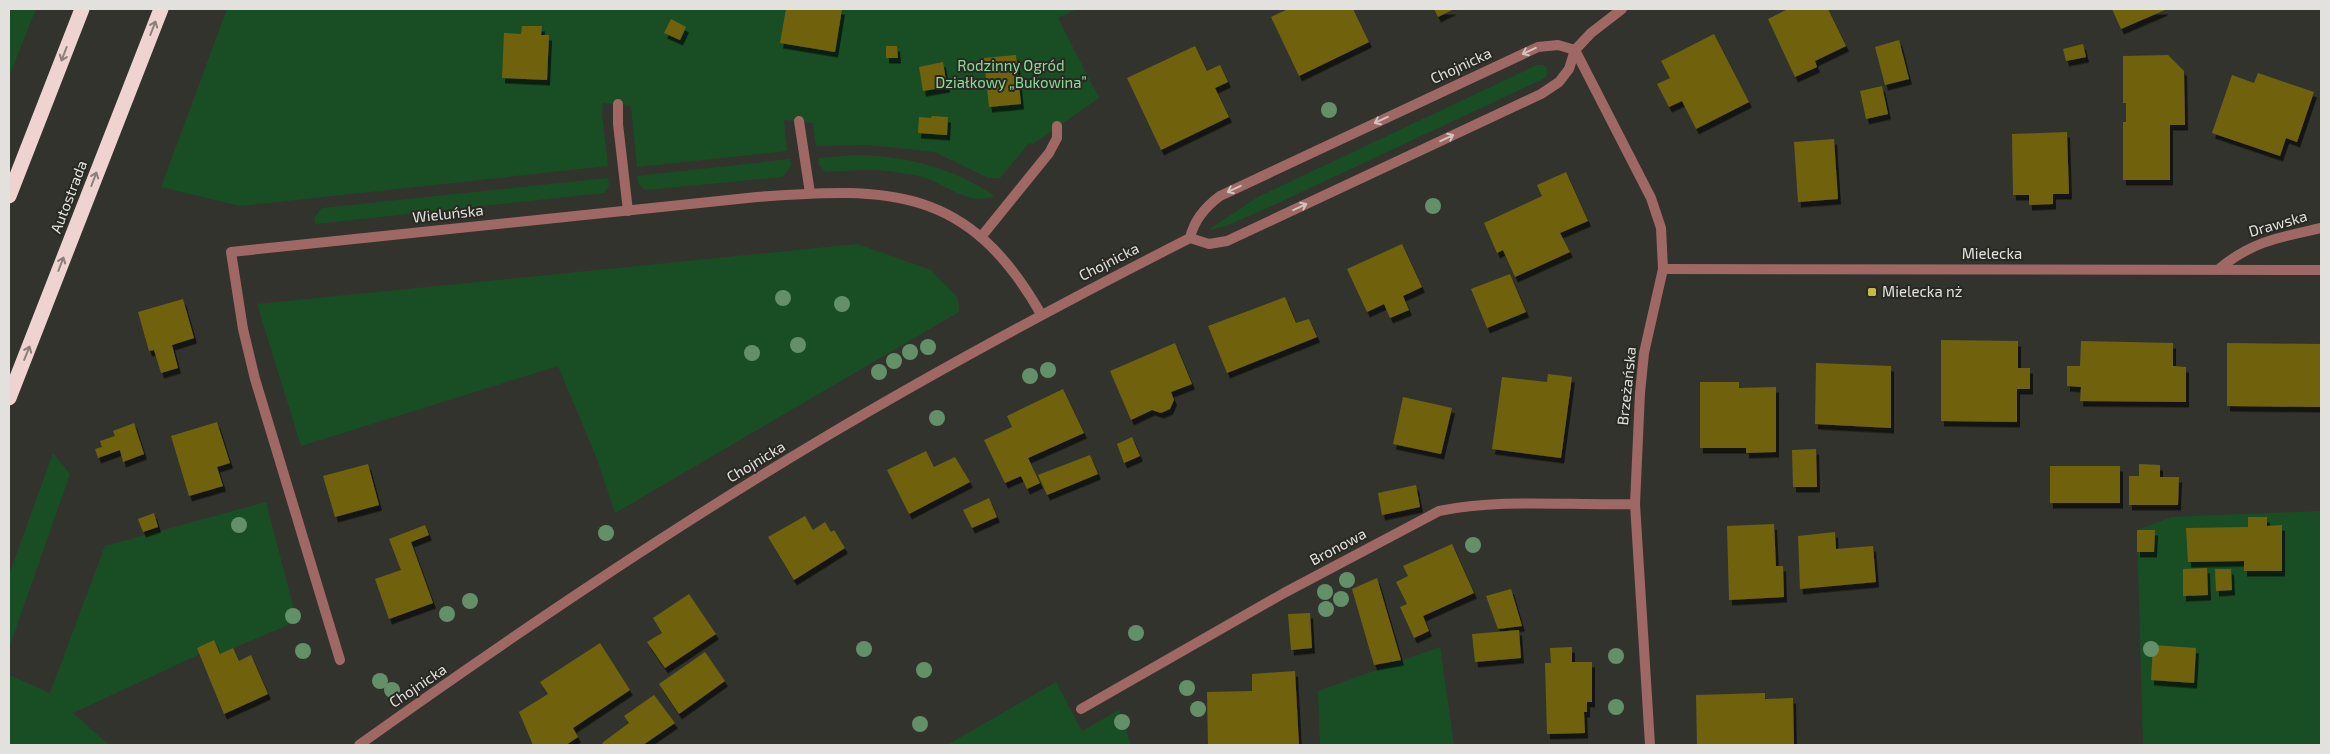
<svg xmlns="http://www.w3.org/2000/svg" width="2330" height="754" font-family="'Exo 2',sans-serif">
<defs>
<filter id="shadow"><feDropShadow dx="3" dy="5.5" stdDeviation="0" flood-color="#0009"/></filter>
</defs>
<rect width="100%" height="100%" fill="#33332d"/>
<!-- green -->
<g fill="#194e25">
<polygon points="9,9 36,9 9,76"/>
<polygon points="227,9 1077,9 1058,18 1099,98 1033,144 1029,143 1000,178 988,178 935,152 869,145 816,146 813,123 784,120 787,151 637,167 631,106 603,103 602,114 608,166 240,206 161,187"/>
<polygon points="1537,65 1543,65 1547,68 1547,74 1545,78 1265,209 1223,227 1208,230 1258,197"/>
<path d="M857 155C907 156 953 168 995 196 967 206 948 185 923 177 912 174 899 173 888 171 869 168 846 171 826 172L819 165 818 158Z"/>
<polygon points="790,159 791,166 783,177 645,190 638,183 637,176"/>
<polygon points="608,178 609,186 604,193 315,224 314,218 322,208"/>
<polygon points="857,244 931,270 958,298 959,312 615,513 597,459 558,366 301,446 257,304"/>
<polygon points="53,453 70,474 9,648 9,575"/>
<polygon points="266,502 297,621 220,654 214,641 200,654 73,713 109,745 9,745 9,675 50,693 105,546"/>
<polygon points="2321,511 2321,745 2143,745 2137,530 2172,517"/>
<polygon points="1440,647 1454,745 1320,745 1318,691"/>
<polygon points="1056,682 1082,731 1119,710 1131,745 947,745"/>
</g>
<!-- building -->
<g fill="#6f6210" filter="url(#shadow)">
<polygon points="786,9 842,9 835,52 780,43"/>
<polygon points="1288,9 1353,9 1369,42 1299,76 1271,17"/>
<polygon points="1434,9 1454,9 1438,17"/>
<polygon points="1788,9 1828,9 1846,46 1815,61 1817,67 1795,77 1768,19"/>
<polygon points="2112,9 2164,9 2165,10 2121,29"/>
<polygon points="671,19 686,27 680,40 664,33"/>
<polygon points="522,26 542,26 541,35 549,35 547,80 502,78 504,33 521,34"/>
<polygon points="1714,34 1749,102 1696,129 1682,101 1669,107 1657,84 1670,78 1661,61"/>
<polygon points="1899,40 1909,79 1885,85 1875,47"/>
<polygon points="2083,44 2086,57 2066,61 2063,49"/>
<polygon points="886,46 897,46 898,58 886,58"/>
<polygon points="1195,46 1207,71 1220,65 1228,82 1215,88 1229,117 1161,150 1127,78"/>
<polygon points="1016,55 1021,104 989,107 984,58"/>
<polygon points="2168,55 2184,71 2185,125 2170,125 2170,180 2123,180 2123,122 2126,122 2126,103 2123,103 2123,56"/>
<polygon points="943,62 947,87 923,91 919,67"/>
<polygon points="2258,73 2314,92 2297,142 2286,138 2280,156 2212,133 2232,75 2254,83"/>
<polygon points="1882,86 1888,114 1866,119 1860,91"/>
<polygon points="932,116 948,117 947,135 918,133 919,117 931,118"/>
<polygon points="2067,132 2069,194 2053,194 2053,204 2029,205 2029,195 2013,195 2012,134"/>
<polygon points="1834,139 1838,199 1798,202 1794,142"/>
<polygon points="1566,172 1588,221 1560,233 1570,252 1515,277 1503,250 1497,253 1484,223 1542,196 1537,185"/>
<polygon points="1402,244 1422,287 1403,296 1409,310 1390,318 1384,304 1367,312 1347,269"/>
<polygon points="1510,274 1526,312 1487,328 1471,289"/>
<polygon points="1285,297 1296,323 1309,319 1317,337 1227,373 1208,326"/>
<polygon points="183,299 194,338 172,345 178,368 161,373 154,350 149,351 138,312"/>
<polygon points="1941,340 2018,341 2018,368 2030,368 2030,389 2017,389 2017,422 1941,421"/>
<polygon points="2081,341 2173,343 2173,366 2186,367 2186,402 2080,401 2081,387 2067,386 2067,366 2080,366"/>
<polygon points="1175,343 1192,384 1171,392 1174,400 1170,409 1161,413 1152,410 1131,420 1110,371"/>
<polygon points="2227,343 2321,344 2321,407 2227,406"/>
<polygon points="1816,363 1891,366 1891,428 1815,424"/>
<polygon points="1548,374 1572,377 1561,458 1492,449 1502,377 1547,382"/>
<polygon points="1700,382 1739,382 1739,388 1776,387 1776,452 1746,453 1746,448 1700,448"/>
<polygon points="1063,389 1084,433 1028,458 1040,483 1027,489 1021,476 1005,483 984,440 1012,427 1007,416"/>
<polygon points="1403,397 1452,408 1441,454 1393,444"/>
<polygon points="217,422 230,463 217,467 223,486 189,496 171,436"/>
<polygon points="134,423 144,454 123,462 120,450 98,458 95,449 102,447 100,441 115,436 113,431"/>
<polygon points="1132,437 1140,456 1124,463 1117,444"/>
<polygon points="1816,449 1817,487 1793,487 1792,450"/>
<polygon points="926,451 934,467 955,457 970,482 909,514 887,470"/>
<polygon points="1090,455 1098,474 1047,495 1038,475"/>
<polygon points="368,464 379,505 335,517 323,476"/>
<polygon points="2139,464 2160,465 2160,477 2179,477 2178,505 2129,505 2129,476 2139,476"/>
<rect x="2050" y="466" width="70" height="37"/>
<polygon points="1416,485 1420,507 1382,515 1378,493"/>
<polygon points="989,498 997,517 972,528 963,510"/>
<polygon points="154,513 158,527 143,532 138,519"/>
<polygon points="805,516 813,530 825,522 831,532 834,530 845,548 794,580 768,537"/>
<polygon points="2248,517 2267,517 2267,526 2282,525 2282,571 2244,571 2244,561 2188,562 2186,528 2248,527"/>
<polygon points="1774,524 1776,566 1783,566 1784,597 1729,600 1727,526"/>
<polygon points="425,525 429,535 411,542 433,603 389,619 375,579 401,570 389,539"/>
<polygon points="2137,530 2155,530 2154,552 2137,552"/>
<polygon points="1835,532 1836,549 1873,546 1876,582 1800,589 1798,536"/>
<polygon points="1452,544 1474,593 1423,616 1429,631 1414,638 1400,607 1407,604 1396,582 1408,576 1403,566"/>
<polygon points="2207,568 2208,595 2183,596 2183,569"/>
<polygon points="2215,569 2231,569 2232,590 2216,591"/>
<polygon points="1377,578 1401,660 1374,665 1352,589"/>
<polygon points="1511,589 1522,626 1498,629 1486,596"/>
<polygon points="689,594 716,634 665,668 647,642 662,633 653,618"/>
<polygon points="1310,613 1312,648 1291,650 1288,614"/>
<polygon points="1519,630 1521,658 1475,662 1472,634"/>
<polygon points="214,640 220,654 233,648 239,661 251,655 268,694 224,714 197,648"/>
<polygon points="600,643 630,690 573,728 578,737 566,745 533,745 519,712 548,694 540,682"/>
<polygon points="2153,645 2196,648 2194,683 2151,680"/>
<polygon points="1572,647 1572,662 1592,662 1592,702 1587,702 1587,712 1584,712 1585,733 1547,734 1545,663 1551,663 1550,648"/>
<polygon points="705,652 725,681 679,714 659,684"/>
<polygon points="1295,671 1299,745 1208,745 1207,692 1252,691 1252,674"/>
<polygon points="1765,693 1765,699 1793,698 1794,745 1697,745 1696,695"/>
<polygon points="654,695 675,723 643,745 604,745 602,743 629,723 624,716"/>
</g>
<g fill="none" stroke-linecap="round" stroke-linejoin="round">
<!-- service -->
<g stroke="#9f6865" stroke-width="10">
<polyline points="618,104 618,124 628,211"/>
<polyline points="799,121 810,193"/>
<polyline points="981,237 1049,153 1057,138 1057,126"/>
</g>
<!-- minor -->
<g stroke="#9f6865" stroke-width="10">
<polyline points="1575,50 1651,198 1661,228 1663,269 1644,353 1640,393 1635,504 1650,745"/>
<path d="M1190 238C1194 220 1205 207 1220 196L1538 47 1558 45 1575 50"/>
<path d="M2220 268C2253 241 2281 237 2321 228"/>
<polyline points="1663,269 2321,270"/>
<path d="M340 660 255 379 243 329 231 252 757 197C890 187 968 186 1041 314"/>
<path d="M1081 709 1284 593 1439 511C1502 498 1571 506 1635 504"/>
<path d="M359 745C509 638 662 534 820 440 941 368 1064 302 1190 238L1209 244 1227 241 1541 94 1559 82 1569 69 1575 50 1591 33 1622 9"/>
</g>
<!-- motorway -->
<g stroke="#efd3d1" stroke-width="15">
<polyline points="9,196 82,9"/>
<polyline points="9,398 161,9"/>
</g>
</g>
<!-- trees -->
<g fill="#639068">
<circle cx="1329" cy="110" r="8"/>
<circle cx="1433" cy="206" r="8"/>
<circle cx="783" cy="298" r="8"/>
<circle cx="842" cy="304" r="8"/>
<circle cx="798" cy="345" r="8"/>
<circle cx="928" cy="347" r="8"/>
<circle cx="910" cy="352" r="8"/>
<circle cx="752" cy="353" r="8"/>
<circle cx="894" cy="361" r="8"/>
<circle cx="1048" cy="370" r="8"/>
<circle cx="879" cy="372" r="8"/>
<circle cx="1030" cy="376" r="8"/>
<circle cx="937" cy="418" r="8"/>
<circle cx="239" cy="525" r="8"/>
<circle cx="606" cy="533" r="8"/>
<circle cx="1473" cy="545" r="8"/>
<circle cx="1347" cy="580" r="8"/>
<circle cx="1325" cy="592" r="8"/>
<circle cx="1341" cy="599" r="8"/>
<circle cx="470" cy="601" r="8"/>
<circle cx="1326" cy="609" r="8"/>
<circle cx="447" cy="614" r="8"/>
<circle cx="293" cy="616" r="8"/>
<circle cx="1136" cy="633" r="8"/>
<circle cx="864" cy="649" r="8"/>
<circle cx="2151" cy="649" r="8"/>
<circle cx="303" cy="651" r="8"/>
<circle cx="1616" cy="656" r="8"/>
<circle cx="924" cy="670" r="8"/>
<circle cx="380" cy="681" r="8"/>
<circle cx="1187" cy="688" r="8"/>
<circle cx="392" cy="690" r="8"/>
<circle cx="1616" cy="707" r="8"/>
<circle cx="1198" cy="709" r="8"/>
<circle cx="1122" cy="722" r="8"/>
<circle cx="920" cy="724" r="8"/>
</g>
<!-- one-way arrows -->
<defs><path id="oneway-shaft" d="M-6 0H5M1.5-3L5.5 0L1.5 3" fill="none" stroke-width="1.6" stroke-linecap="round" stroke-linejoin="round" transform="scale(1.25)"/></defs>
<g stroke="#8c7e7a">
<use href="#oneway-shaft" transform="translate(153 28) rotate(-69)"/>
<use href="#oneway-shaft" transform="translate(64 54) rotate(111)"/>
<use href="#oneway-shaft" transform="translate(94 179) rotate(-69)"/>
<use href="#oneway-shaft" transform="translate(61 264) rotate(-69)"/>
<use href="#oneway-shaft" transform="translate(27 353) rotate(-68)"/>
</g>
<g stroke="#d1c3c0">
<use href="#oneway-shaft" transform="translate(1529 51) rotate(155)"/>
<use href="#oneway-shaft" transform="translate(1381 120) rotate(155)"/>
<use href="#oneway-shaft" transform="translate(1447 138) rotate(-25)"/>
<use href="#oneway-shaft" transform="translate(1234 189) rotate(155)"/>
<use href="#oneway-shaft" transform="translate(1300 207) rotate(-25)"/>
</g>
<!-- markers -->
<rect fill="#c8bb3b" stroke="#292923" stroke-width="2" x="1867" y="287" width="10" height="10" rx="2.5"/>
<g text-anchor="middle" stroke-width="4" stroke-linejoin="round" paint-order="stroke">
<!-- park labels -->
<g font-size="15" fill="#8bdd98" stroke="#292923">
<text x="1011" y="71">Rodzinny Ogród<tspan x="1011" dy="17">Działkowy „Bukowina”</tspan></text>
</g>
<!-- street labels -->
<g font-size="15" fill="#e2e1de" stroke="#292923">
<text transform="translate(1461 66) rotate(-25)" y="5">Chojnicka</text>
<text transform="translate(69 197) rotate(-69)" y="5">Autostrada</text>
<text transform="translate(448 214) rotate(-6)" y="5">Wieluńska</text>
<text transform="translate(2278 224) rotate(-16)" y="5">Drawska</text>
<text x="1992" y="259">Mielecka</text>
<text transform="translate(1109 262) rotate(-27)" y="5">Chojnicka</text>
<text transform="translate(1627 386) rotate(-84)" y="5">Brzeżańska</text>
<text transform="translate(756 462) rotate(-31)" y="5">Chojnicka</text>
<text transform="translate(1338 547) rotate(-28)" y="5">Bronowa</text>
<text transform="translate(418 686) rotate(-34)" y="5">Chojnicka</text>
</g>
<!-- poi labels -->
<g font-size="15" fill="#e2e1de" stroke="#292923" text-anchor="start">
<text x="1882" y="297">Mielecka nż</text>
</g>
</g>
<!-- border -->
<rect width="2330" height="754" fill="none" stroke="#e2e1de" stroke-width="20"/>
</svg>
